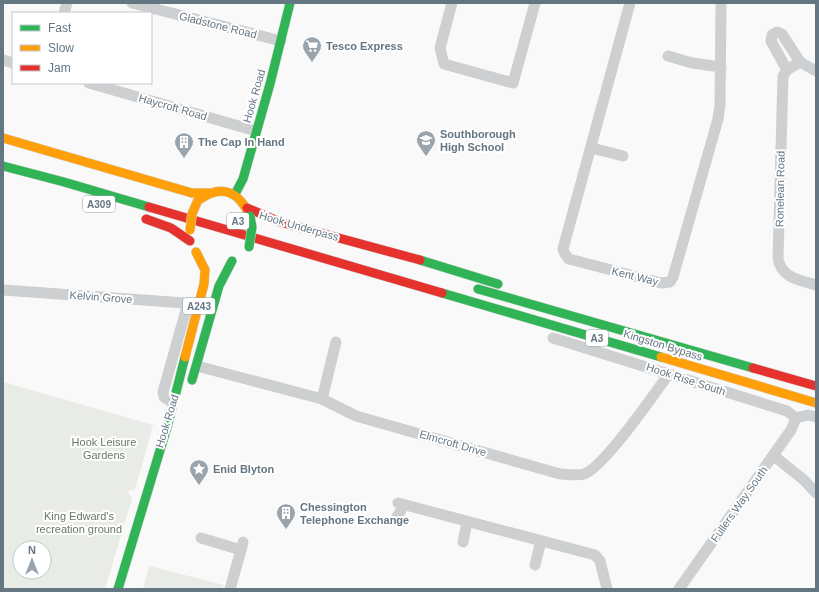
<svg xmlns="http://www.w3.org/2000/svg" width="819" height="592" font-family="Arial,sans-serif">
<rect width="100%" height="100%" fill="#f9f9f9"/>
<!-- green -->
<g fill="#e8ebe6" fill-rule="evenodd">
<path d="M3 382 153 425 135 490 127 491 132 498 105 589H3ZM20 548H44V572H20Z"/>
<polygon points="149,566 224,585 222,589 143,589"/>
</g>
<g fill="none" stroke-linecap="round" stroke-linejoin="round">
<!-- fast casing -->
<g stroke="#d5d6d7" stroke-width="10">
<g id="fast">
<polyline points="3,166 64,182 149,207"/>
<polyline points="235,194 243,179 270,84 290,3"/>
<polyline points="420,260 498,284"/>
<polyline points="478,289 753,368"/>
<polyline points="442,293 661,357"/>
<polyline points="192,380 219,286 232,261"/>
<polyline points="118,589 168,424 185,357"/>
</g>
</g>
<!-- slow casing -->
<g stroke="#d5d6d7" stroke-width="10">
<g id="slow">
<polyline points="3,138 192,193 209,193"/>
<path d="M199 200C222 183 239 192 250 216"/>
<polyline points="185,357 204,284 205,270 196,252"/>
<polyline points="661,357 816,403"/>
</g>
</g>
<!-- jam casing -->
<g stroke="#d5d6d7" stroke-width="10">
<g id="jam">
<polyline points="149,207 442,293"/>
<polyline points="247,208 280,222 420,260"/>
<polyline points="146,219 171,228 190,241"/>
<polyline points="753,368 816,386"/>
</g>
</g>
<!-- street -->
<g stroke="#cecfd0" stroke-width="11">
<polyline points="132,3 281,41"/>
<polyline points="452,3 440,48 444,64 513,83 535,3"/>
<polyline points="630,3 563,249 565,254 569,259 661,283 670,282 673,277 718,119 720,105 721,3"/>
<polyline points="64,13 67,3"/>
<polyline points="668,56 692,63 721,67"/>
<polyline points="3,60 13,63"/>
<polyline points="787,70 771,41 772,35 777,32 782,34 800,62"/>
<path d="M816 71 800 62 787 70 783 76 778 258C781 278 799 280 816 285"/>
<polyline points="89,83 256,131"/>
<polyline points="592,148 623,156"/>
<polyline points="3,290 199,304"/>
<polyline points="553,338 787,411 796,418"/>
<path d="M197 366 322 399 356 416 560 474C567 474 577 476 584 474 604 467 651 398 666 378L667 373"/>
<polyline points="322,399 336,342"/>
<polyline points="173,403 164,397 163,392 188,303"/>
<polyline points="796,418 808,415 816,417"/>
<polyline points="774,456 804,480 816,493"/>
<polyline points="398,503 595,555 600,561 607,589"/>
<polyline points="397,517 404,505"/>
<polyline points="201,538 241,550 243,542"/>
<polyline points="463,542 467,522"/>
<polyline points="535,565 541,541"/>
<polyline points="230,589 241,550"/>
<polyline points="679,589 791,430 796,418"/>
</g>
<!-- fast -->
<use href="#fast" stroke="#30b455" stroke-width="9"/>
<!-- slow -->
<use href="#slow" stroke="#ff9f0a" stroke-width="9"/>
<!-- jam -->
<use href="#jam" stroke="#e5322d" stroke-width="9"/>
<!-- fast-bridge casing -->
<g stroke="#d5d6d6" stroke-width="10" stroke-linecap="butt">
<polyline id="fast-bridge" points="249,247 252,227 250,216"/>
</g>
<!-- slow-bridge casing -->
<g stroke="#d5d6d6" stroke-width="10" stroke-linecap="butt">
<polyline id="slow-bridge" points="190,230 192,214 198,200"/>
</g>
<!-- fast-bridge -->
<use href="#fast-bridge" stroke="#30b455" stroke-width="9"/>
<!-- slow-bridge -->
<use href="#slow-bridge" stroke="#ff9f0a" stroke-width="9"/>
</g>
<!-- icons -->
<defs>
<g id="supermarket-pin" transform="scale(1)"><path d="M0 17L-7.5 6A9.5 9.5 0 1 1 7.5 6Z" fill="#99a4ac" stroke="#fff"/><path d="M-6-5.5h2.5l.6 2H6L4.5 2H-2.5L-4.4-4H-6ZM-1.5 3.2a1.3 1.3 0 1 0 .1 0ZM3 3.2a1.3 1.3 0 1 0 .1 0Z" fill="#fff"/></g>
<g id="school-pin" transform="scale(1)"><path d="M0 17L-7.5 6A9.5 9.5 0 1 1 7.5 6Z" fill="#99a4ac" stroke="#fff"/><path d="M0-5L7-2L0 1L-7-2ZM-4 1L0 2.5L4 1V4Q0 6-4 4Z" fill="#fff"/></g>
<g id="building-pin" transform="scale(1)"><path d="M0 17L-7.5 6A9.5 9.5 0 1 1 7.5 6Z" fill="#99a4ac" stroke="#fff"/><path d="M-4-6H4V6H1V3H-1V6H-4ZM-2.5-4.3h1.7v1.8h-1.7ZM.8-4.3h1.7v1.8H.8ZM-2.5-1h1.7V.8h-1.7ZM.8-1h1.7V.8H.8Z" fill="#fff"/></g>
<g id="sight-pin" transform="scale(1)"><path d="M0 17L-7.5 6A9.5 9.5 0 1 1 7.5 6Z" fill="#99a4ac" stroke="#fff"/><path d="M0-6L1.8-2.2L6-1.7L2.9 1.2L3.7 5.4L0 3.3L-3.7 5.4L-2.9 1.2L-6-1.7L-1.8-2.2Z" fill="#fff"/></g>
</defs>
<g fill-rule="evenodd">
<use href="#supermarket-pin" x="312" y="46"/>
<use href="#school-pin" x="426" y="140"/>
<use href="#building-pin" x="184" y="142"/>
<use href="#sight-pin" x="199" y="469"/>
<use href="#building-pin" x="286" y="513"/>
</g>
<g text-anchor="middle" stroke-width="4" stroke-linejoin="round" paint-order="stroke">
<!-- shield labels -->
<g fill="#fff" stroke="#939fa8" stroke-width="1">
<rect x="83" y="196" width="32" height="16" rx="3"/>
<rect x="227" y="213" width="22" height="16" rx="3"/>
<rect x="183" y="298" width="32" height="16" rx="3"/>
<rect x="586" y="330" width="22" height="16" rx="3"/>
</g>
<g font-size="10" font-weight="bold" fill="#657683">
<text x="99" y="208">A309</text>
<text x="238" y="225">A3</text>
<text x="199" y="310">A243</text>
<text x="597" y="342">A3</text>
</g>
<!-- street labels -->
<g font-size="11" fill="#657683" stroke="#fff">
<text transform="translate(218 25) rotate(14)" y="4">Gladstone Road</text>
<text transform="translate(254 96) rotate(-74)" y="4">Hook Road</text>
<text transform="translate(173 107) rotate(16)" y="4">Haycroft Road</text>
<text transform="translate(780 189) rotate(-89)" y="4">Ronelean Road</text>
<text transform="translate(299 226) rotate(16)" y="4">Hook Underpass</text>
<text transform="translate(635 276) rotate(14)" y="4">Kent Way</text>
<text transform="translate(101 297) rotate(4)" y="4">Kelvin Grove</text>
<text transform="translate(663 345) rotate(17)" y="4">Kingston Bypass</text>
<text transform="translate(686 379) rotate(18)" y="4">Hook Rise South</text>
<text transform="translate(167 421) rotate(-73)" y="4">Hook Road</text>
<text transform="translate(453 443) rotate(16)" y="4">Elmcroft Drive</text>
<text transform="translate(739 504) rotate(-55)" y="4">Fullers Way South</text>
</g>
<!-- poi labels -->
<g font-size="11" font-weight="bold" fill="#657683" stroke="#fff" text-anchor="start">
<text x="326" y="50">Tesco Express</text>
<text x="440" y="138">Southborough<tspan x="440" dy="13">High School</tspan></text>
<text x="198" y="146">The Cap In Hand</text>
<text x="213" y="473">Enid Blyton</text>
<text x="300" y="511">Chessington<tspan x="300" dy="13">Telephone Exchange</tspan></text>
</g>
<!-- park labels -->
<g font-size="11" fill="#687a64" stroke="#fff">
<text x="104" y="446">Hook Leisure<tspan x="104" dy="13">Gardens</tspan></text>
<text x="79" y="520">King Edward's<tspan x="79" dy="13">recreation ground</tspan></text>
</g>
</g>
<!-- border -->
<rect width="819" height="592" fill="none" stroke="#657683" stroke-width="8"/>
<!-- legend -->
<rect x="12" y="12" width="140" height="72" fill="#ffffff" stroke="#c1c8cd"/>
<rect x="20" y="25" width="20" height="6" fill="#30b455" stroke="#c1c8cd"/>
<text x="48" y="32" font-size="12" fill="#657683">Fast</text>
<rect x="20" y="45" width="20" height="6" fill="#ff9f0a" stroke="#c1c8cd"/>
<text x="48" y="52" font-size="12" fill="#657683">Slow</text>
<rect x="20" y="65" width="20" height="6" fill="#e5322d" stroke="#c1c8cd"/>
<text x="48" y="72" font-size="12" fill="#657683">Jam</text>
<!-- north arrow -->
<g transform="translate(32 560)"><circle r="19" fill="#ffffff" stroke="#c1c8cd"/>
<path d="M0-3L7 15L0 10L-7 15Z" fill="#99a4ac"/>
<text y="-6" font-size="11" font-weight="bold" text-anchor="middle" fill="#657683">N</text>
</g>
</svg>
